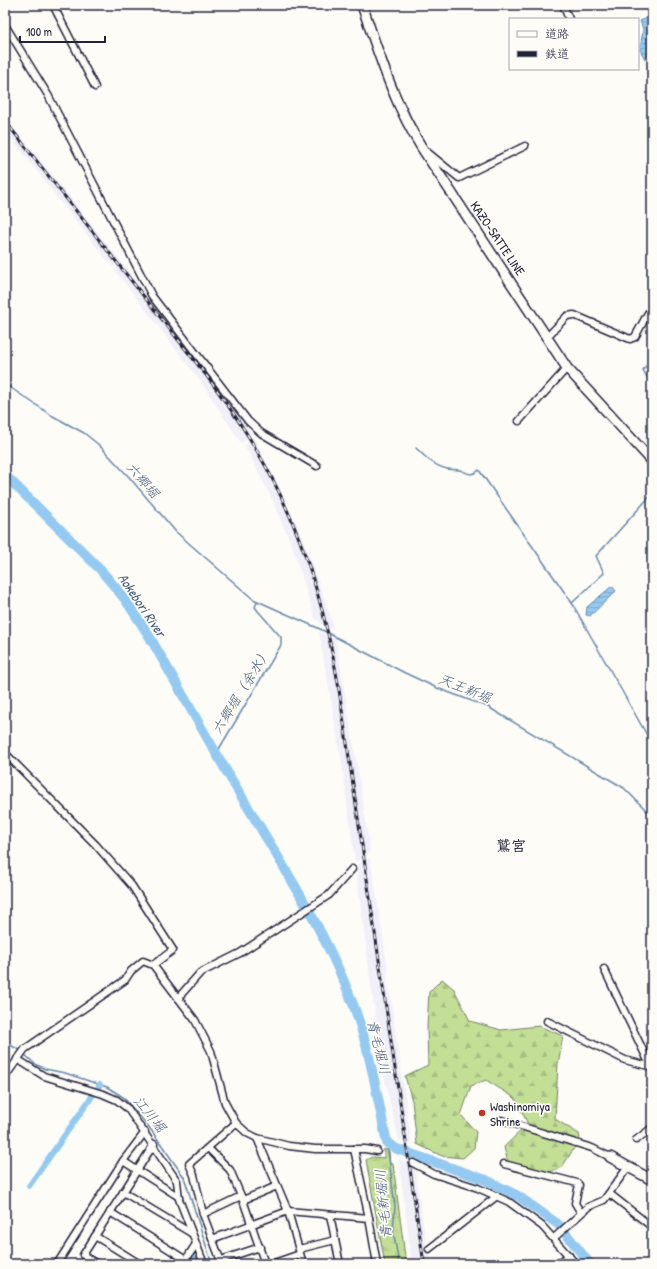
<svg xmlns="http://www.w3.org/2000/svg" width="657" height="1269" font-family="'Patrick Hand','Klee One',sans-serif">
<defs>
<pattern id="forest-firs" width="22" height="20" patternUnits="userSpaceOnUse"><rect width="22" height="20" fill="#c3df96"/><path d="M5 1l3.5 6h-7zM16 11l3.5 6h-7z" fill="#a7bf82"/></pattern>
<pattern id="wetland-marsh" width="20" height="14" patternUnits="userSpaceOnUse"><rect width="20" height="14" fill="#c3df96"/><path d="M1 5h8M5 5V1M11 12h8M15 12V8" fill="none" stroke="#a7bf82"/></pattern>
<pattern id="water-rules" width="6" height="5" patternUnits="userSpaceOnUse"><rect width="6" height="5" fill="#94caf2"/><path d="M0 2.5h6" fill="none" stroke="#7fadd0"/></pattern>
</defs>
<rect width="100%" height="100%" fill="#fdfcf7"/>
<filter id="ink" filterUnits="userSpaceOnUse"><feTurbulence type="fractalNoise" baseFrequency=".025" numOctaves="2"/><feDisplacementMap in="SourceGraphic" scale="8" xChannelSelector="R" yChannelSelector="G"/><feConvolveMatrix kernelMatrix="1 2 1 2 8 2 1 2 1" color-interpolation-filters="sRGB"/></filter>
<g filter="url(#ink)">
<!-- built -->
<g fill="#f1eff8">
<polygon points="5,116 14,127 6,132 5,131"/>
<polygon points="16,130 121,262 121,263 113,267 63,205 8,134"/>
<polygon points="123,265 152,302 153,301 249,425 247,427 251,433 242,444 199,379 114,269"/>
<polygon points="253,436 301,534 326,603 333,626 332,629 321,624 315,618 293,548 271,497 245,446"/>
<polygon points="319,632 336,640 357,765 370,850 367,856 355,862 342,763"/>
<polygon points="370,858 388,969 387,984 389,988 412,1145 399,1140 382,1067 356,870 359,863"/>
<polygon points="399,1159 411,1164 415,1168 429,1264 412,1264"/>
</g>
<!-- forest -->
<polygon fill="url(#forest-firs)" stroke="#728068" points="442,979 454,989 470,1021 501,1030 539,1026 563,1036 558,1064 555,1119 579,1134 580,1139 562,1167 542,1175 509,1167 504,1147 528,1124 515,1098 486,1080 471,1086 461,1115 476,1132 474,1148 463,1158 442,1156 417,1144 412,1101 405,1076 428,1065 427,1027 429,992"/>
<!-- wetland -->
<polygon fill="url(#wetland-marsh)" stroke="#728068" points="384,1149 389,1151 390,1164 393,1164 406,1264 385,1264 366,1160 372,1157 384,1158"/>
<!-- water -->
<g fill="url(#water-rules)" stroke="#6687a9">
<path d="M652 15C652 30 655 46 645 59L640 50 643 29 640 21Z"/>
<polygon points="612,586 616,591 590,616 586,615 587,607"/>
<polygon points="196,1252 200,1264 188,1264"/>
</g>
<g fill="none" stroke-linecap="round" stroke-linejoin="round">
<!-- stream -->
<g stroke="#6687a9" stroke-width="1.5">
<polyline points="652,358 643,370 652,386"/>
<polyline points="5,384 51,415 84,433 99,445 129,477 176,532 253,599 320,629 405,673 437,688 488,707 624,788 652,816"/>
<path d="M416 448C425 457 434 466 447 469 451 470 456 469 460 470 468 473 471 477 479 470L572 603"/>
<polyline points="652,494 596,556 604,573 572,603 652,744"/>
<polyline points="215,751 219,749 281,645 281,637 258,611 255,607 257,602"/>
<polyline points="5,1042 21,1051"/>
<polyline points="24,1054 35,1064 45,1069 65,1073 107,1087 123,1097 149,1127 184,1177 212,1264"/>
<polyline points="387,1143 395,1207 393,1230 399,1264"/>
</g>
<!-- canal -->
<polyline stroke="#94caf2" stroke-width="6" points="29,1186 100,1085"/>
<!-- river -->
<path stroke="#94caf2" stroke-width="10" d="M5 475 99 568 125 599 148 634C181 691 212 748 246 804 284 867 327 935 353 1004 370 1049 377 1096 387 1143L397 1149 486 1180 518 1196 559 1225 590 1264"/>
<!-- street casing -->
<g stroke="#22223b" stroke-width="9">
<g id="street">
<polyline points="53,5 95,87"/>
<polyline points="563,5 569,19"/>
<polyline points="5,25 48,95 152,296 248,421 261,433 317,466"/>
<polyline points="426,151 459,178 525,146"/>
<polyline points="547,337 567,316 574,315 630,339 635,337 648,313 652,313"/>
<polyline points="519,421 567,368"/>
<polyline points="5,753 96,845 132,886 173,950 153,965"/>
<polyline points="604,969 651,1067"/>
<polyline points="178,998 200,973 240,953 329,895 352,869"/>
<polyline points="547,1021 625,1060 652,1067"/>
<polyline points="17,1059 44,1076 103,1094 117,1100 128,1109 177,1181 179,1199 204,1264"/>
<polyline points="5,1077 25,1049 125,980 131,971 143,961 153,965 195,1020 211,1051 225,1103 236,1123 247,1133 257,1138 289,1146 315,1149 365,1149 377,1151"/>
<polyline points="501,1120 592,1148 610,1157"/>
<polyline points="257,1138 288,1211 303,1264"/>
<polyline points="636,1140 652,1128"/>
<polyline points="208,1148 230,1170 244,1203 265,1264"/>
<polyline points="354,1149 369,1218 377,1264"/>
<polyline points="123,1161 179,1197"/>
<polyline points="413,1163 434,1174 478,1188 509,1202 542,1226 576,1264"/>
<polyline points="504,1164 577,1183 579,1185 575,1203 581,1213"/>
<polyline points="123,1192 191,1233"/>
<polyline points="610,1194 652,1227"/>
<polyline points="243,1200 277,1186"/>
<polyline points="110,1212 186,1260"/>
<polyline points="203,1214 241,1196"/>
<polyline points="330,1215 340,1264"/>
<polyline points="95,1236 140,1264"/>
<polyline points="554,1238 588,1207 604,1200 628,1167"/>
<polyline points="212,1239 288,1211 369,1218"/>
<polyline points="299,1249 335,1240"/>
<polyline points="429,1249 497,1196"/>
<polyline points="221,1260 260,1247"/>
<polyline points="57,1264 123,1161 145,1132"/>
<polyline points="97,1264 83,1255 154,1144"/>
<polyline points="183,1264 196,1244"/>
<polyline points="222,1264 203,1214 194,1175 189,1164 236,1123"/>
<polyline points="271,1264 300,1254"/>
<polyline points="558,1264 569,1255"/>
</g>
</g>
<!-- secondary casing -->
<g stroke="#22223b" stroke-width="12">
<g id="secondary">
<path d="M362 5C379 54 394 104 422 148L567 368 652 461"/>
<polyline points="610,1157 652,1180"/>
</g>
</g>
<!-- street -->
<use href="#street" stroke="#fdfcf7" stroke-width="6"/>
<!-- secondary -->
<use href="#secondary" stroke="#fdfcf7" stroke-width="9"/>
<!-- rail casing -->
<g stroke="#22223b" stroke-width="3">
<path id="rail" d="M5 121 206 375C224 400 242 424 257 451 299 522 324 603 338 683L424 1264"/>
</g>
<!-- rail -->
<use href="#rail" stroke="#fdfcf7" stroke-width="1.5" stroke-dasharray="4.5" stroke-linecap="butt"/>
</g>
</g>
<!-- markers -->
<circle fill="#c8321e" stroke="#fdfcf7" stroke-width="1.5" cx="482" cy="1113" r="4"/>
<g text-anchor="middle" stroke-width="3.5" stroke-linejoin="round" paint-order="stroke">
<!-- street labels -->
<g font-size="13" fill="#22223b" stroke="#fdfcf7">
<text transform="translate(498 238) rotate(56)" y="5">KAZO-SATTE LINE</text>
</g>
<!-- poi labels -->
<g font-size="13" fill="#22223b" stroke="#fdfcf7" text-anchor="start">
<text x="490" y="1111">Washinomiya<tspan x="490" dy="15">Shrine</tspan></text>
</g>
<!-- water labels -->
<g font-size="14" font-style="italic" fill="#4a5d7b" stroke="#fdfcf7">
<text transform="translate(143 480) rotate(49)" y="5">六郷堀</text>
<text transform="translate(142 605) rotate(56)" y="5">Aokebori River</text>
<text transform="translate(465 688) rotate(22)" y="5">天王新堀</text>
<text transform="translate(241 691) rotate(-58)" y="5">六郷堀（余水）</text>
<text transform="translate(379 1047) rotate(76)" y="5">青毛堀川</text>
<text transform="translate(150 1114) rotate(51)" y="5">江川堀</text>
<text transform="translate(383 1204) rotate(-95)" y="5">青毛新堀川</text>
</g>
<!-- quarter labels -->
<g font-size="15" font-weight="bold" fill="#22223b" stroke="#fdfcf7">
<text x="511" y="851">鷲宮</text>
</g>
</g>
<!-- margin -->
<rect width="657" height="1269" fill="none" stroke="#fdfcf7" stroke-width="20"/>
<rect x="10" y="10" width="637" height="1249" fill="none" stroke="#22223b" stroke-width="1.5" filter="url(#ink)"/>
<!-- legend -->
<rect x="509" y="18" width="130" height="52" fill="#fdfcf7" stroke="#a5a5ac"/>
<rect x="517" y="31" width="20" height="6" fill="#fdfcf7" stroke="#a5a5ac"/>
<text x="545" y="38" font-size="12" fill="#22223b">道路</text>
<rect x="517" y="51" width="20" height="6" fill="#22223b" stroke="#a5a5ac"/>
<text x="545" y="58" font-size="12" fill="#22223b">鉄道</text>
<!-- scale -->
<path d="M20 36v6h85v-6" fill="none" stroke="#22223b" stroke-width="2"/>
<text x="26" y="36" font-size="12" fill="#22223b" stroke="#fdfcf7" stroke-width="3" paint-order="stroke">100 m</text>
</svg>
